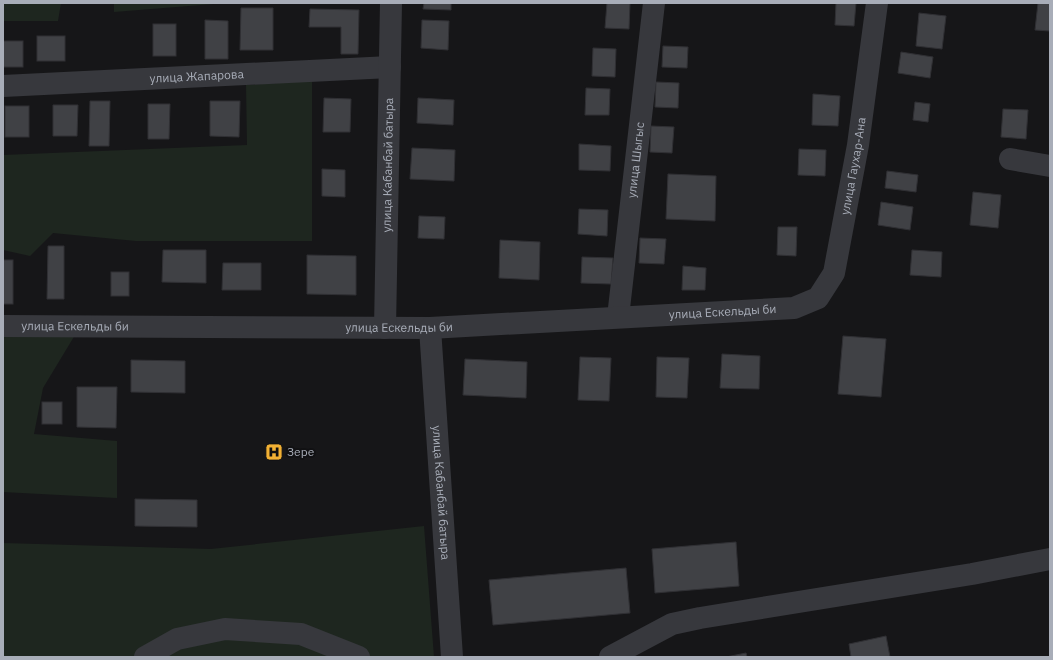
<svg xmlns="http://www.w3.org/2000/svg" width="1053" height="660" font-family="'IBM Plex Sans',sans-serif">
<rect width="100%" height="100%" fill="#161618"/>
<!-- green -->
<g fill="#1e261f">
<polygon points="3,3 61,3 58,21 3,21"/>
<polygon points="114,3 226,3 114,12"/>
<polygon points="312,81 312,241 136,241 53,233 30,256 3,250 3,155 247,145 246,85"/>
<polygon points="3,335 75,335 43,388 34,434 117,441 117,498 3,492"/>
<polygon points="424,526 434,657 3,657 3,543 211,549"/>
</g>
<!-- building -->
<g fill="#404145" stroke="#303034">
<polygon points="424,3 451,3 451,10 423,9"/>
<polygon points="607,3 630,3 629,29 605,28"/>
<polygon points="836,3 856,3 854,26 835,25"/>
<polygon points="1038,3 1050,3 1050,31 1035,30"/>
<polygon points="241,8 273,8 273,50 240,50"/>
<polygon points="310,9 359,10 358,54 341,54 341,27 309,27"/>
<polygon points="919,13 946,16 942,49 916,46"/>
<polygon points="205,20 228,21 228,59 205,59"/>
<polygon points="422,20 449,21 448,50 421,48"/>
<rect x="153" y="24" width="23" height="32"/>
<rect x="37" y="36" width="28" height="25"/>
<rect x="3" y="41" width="20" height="26"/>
<polygon points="663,46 688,47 687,68 662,67"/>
<polygon points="593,48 616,49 615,77 592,76"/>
<polygon points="901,52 933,57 930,78 898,73"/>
<polygon points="656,82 679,83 678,108 655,107"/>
<polygon points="586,88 610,89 609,115 585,115"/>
<polygon points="813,94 840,96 838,126 812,125"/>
<polygon points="324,98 351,99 350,132 323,132"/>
<polygon points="418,98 454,100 453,125 417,123"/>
<polygon points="90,101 110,101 109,146 89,146"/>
<polygon points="210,101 240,101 239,137 210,136"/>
<polygon points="915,102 930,104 928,122 913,120"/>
<polygon points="148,104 170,104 169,139 148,139"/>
<polygon points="53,105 78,105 77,136 53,136"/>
<rect x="5" y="106" width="24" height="31"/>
<polygon points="1003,109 1028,110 1026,139 1001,137"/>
<polygon points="651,126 674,127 672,153 650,152"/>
<polygon points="579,144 611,146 610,171 579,170"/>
<polygon points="412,148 455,150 454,181 410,179"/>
<polygon points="799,149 826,150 825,176 798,175"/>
<polygon points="322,169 345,170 345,197 322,196"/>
<polygon points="887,171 918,175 916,192 885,188"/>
<polygon points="668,174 716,176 715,221 666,219"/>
<polygon points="973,192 1001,195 998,228 970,225"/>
<polygon points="881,202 913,207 910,230 878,225"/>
<polygon points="579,209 608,210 607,236 578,234"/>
<polygon points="419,216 445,217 444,239 418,238"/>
<polygon points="778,227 797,227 796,256 777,255"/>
<polygon points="640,238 666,239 664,264 639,263"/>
<polygon points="500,240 540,242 539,280 499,278"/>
<polygon points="48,246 64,246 64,299 47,299"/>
<polygon points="163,250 206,250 206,283 162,282"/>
<polygon points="912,250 942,252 941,277 910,275"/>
<polygon points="307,255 356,256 356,295 307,294"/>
<polygon points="582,257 613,258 611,284 581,283"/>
<rect x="3" y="260" width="10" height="44"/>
<polygon points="223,263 261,263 261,290 222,290"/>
<polygon points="683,266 706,268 705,290 682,290"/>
<rect x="111" y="272" width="18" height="24"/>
<polygon points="843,336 886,339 881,397 838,394"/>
<polygon points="722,354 760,356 759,389 720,388"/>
<polygon points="580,357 611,358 609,401 578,400"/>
<polygon points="657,357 689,358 687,398 656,397"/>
<polygon points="465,359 527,362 526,398 463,395"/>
<polygon points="131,360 185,361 185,393 131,392"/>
<polygon points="77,387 117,387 116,428 77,427"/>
<rect x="42" y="402" width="20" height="22"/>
<polygon points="135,499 197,500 197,527 135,526"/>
<polygon points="736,542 739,586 655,593 652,549"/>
<polygon points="626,568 630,613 493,625 489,580"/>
<polygon points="886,636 890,657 851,657 849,644"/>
<polygon points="746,653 747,657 726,657"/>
</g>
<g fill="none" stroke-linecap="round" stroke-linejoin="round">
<!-- minor -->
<g stroke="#37383d" stroke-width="22">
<path id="s1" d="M3 86 390 67"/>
<polyline points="1010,159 1050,166"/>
<path id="s2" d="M618 317 654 3"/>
<path id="s3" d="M3 326 430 328 794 308 818 298 834 273 858 145 877 3"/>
<path id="s4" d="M385 328 391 3"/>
<path id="s5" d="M430 328 452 657"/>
<polyline points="145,657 177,639 225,629 301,634 359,657"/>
<polyline points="610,657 672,624 700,618 972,574 1050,559"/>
</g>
</g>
<!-- icons -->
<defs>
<g id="hospital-square" transform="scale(0.9)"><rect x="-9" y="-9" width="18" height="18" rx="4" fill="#f2b134" stroke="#111113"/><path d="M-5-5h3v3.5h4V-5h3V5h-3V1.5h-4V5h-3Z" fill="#111"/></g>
</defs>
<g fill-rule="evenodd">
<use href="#hospital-square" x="274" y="452"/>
</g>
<g text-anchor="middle" stroke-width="4" stroke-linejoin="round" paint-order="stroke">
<!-- street labels -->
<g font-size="12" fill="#a8adb8" stroke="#111113">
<text dy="4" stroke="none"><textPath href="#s1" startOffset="194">улица Жапарова</textPath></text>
<text dy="4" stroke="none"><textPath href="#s2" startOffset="158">улица Шыгыс</textPath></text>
<text dy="4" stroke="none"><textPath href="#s4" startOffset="163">улица Кабанбай батыра</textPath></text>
<text dy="4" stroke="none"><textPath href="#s3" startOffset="956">улица Гаухар-Ана</textPath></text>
<text dy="4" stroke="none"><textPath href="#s3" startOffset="720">улица Ескельды би</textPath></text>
<text dy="4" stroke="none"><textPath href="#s3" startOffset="72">улица Ескельды би</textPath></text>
<text dy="4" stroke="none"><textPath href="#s3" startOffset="396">улица Ескельды би</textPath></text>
<text dy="4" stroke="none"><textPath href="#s5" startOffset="165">улица Кабанбай батыра</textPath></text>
</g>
<!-- poi labels -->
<g font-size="12" fill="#a8adb8" stroke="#111113" text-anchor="start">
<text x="287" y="456">Зере</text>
</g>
</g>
<!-- border -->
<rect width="1053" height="660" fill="none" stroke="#a8adb8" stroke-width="8"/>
</svg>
